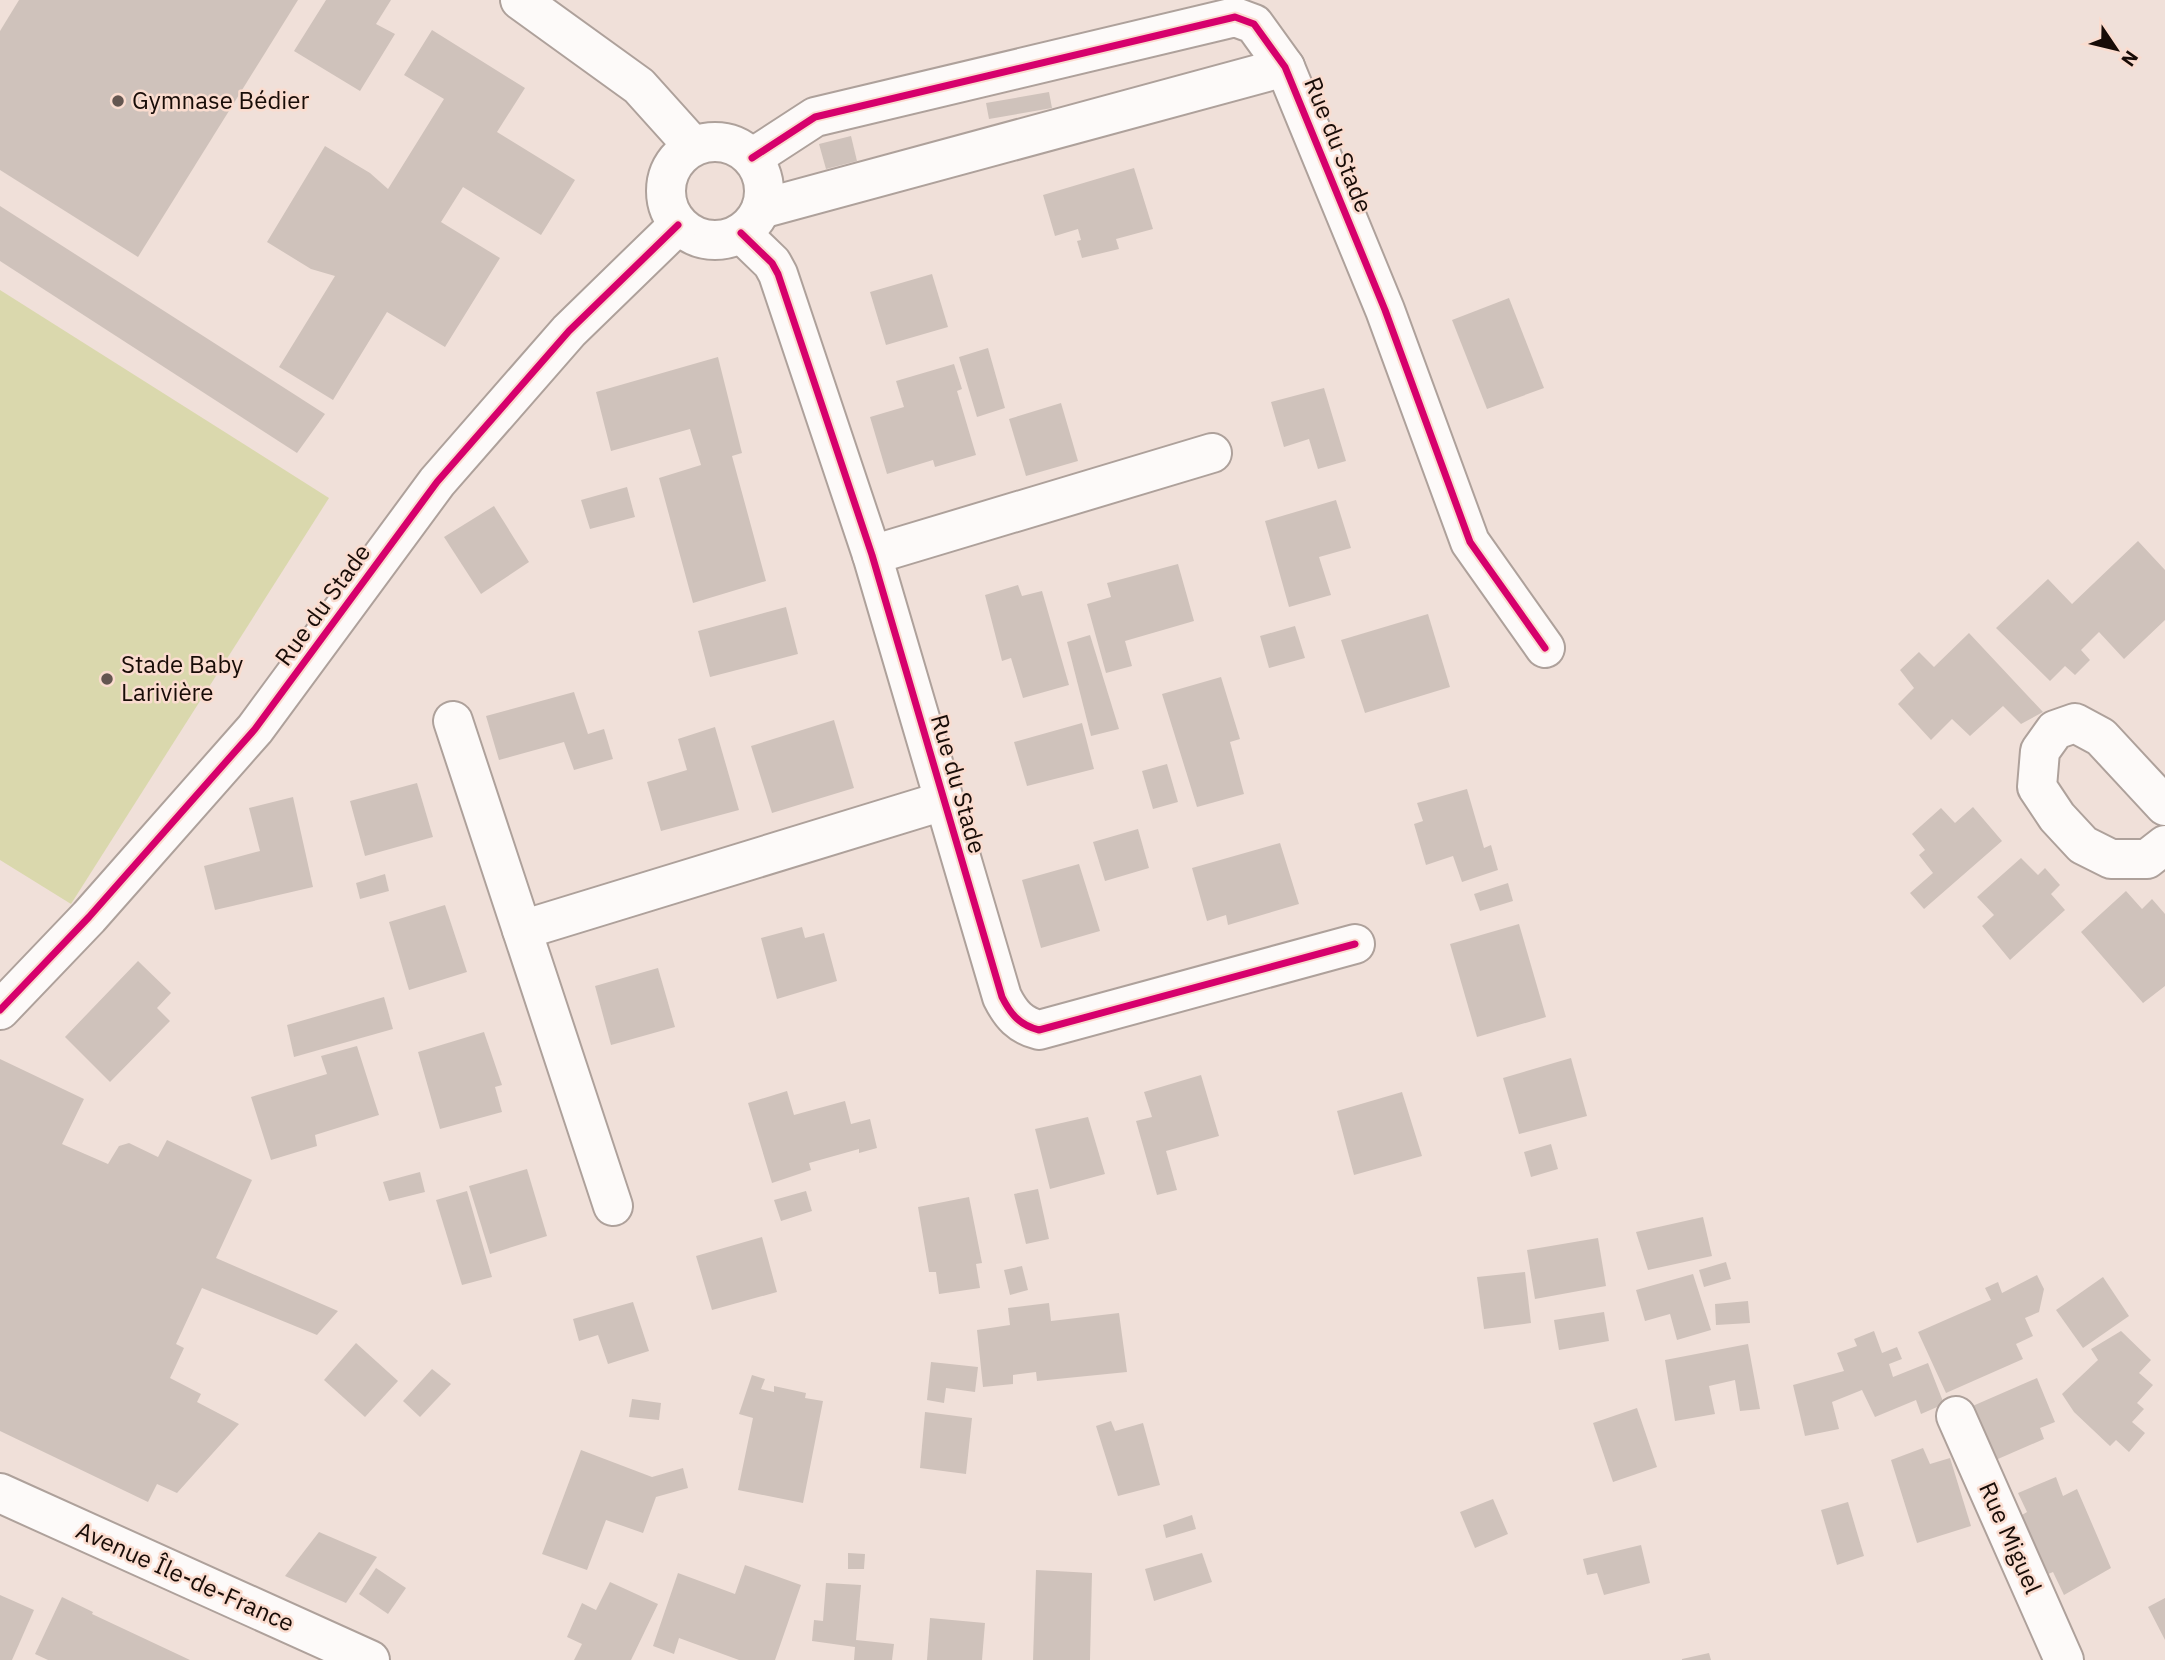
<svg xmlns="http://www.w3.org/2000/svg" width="2165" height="1660" font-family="'IBM Plex Sans',sans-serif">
<rect width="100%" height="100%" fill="#f0e0d9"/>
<!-- green -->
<polygon fill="#dad8ad" points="0,290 329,498 71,904 0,860"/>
<!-- building -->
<g fill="#cfc2bb">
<polygon points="19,0 298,0 138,257 0,170 0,31"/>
<polygon points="326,0 391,0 376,24 395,34 360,91 294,51"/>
<polygon points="432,30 525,88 497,132 575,180 541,235 463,187 441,222 500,258 445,347 387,312 333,400 279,367 335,276 311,269 267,242 325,146 370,173 388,189 444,99 404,75"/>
<polygon points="1049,92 1052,108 989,119 986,103"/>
<polygon points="851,136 857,161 826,169 819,144"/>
<polygon points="1134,168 1153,229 1116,239 1119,249 1082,258 1077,241 1081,240 1078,229 1055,236 1043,195"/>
<polygon points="0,206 325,414 297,453 0,261"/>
<polygon points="932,274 948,327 886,345 870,292"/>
<polygon points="1509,298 1544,388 1487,409 1452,320"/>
<polygon points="988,348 1005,408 977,417 959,357"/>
<polygon points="718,357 742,453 732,456 766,581 693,603 659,478 701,465 690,429 611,451 596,392"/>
<polygon points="954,364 962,389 957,391 976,455 935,467 933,460 887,474 870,417 904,407 896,381"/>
<polygon points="1324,388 1346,461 1318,469 1309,439 1284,447 1271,402"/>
<polygon points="1061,403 1078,461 1026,476 1009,419"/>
<polygon points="627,487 635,517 590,529 581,500"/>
<polygon points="1336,500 1351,548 1319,557 1331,595 1289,607 1265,521"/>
<polygon points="494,506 529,562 481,594 444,537"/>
<polygon points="2138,541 2165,570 2165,620 2124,659 2099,632 2081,650 2090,660 2075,675 2065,666 2050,681 1996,628 2048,579 2072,604"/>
<polygon points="1178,564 1194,621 1125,641 1132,666 1106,673 1087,604 1111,597 1107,583"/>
<polygon points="1018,585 1022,596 1042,591 1069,685 1023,698 1011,658 1002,661 985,595"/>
<polygon points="786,607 798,654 710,677 698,631"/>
<polygon points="1428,614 1450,687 1365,713 1341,640"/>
<polygon points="1295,626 1305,658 1269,668 1260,636"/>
<polygon points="1969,633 2043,712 2021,724 2003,706 1970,736 1952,719 1931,740 1898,704 1914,688 1900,670 1919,652 1934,667"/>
<polygon points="1090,635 1119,729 1091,736 1067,642"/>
<polygon points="1221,677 1240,739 1230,742 1244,794 1197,807 1162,694"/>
<polygon points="574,692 588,734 604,729 613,759 574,770 564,742 499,760 486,716"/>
<polygon points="834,720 854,788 772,813 751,746"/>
<polygon points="1082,723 1094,769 1027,786 1014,742"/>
<polygon points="715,727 739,810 661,831 647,782 687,770 678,739"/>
<polygon points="1167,764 1178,802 1153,809 1142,771"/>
<polygon points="417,783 433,837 365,856 350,801"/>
<polygon points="1467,789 1484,848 1491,845 1498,870 1462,882 1453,856 1426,865 1414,824 1423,821 1417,803"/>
<polygon points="293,797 313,887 215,910 204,866 260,851 249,808"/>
<polygon points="1973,807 2002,841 1924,909 1910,893 1933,873 1919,855 1925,850 1912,834 1941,808 1955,823"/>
<polygon points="1138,829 1149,868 1105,881 1093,842"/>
<polygon points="1280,843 1299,904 1228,925 1226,915 1207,921 1192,868"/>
<polygon points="2021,858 2038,875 2045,868 2060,885 2051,894 2065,910 2010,960 1982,926 1994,915 1977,897"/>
<polygon points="1079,864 1100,931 1041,948 1022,880"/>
<polygon points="385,874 389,891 360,899 356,883"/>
<polygon points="1508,883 1513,901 1480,911 1474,894"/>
<polygon points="2126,891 2142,909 2152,899 2165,914 2165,986 2143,1003 2081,932"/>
<polygon points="445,905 467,972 409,990 389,922"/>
<polygon points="1519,924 1546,1017 1477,1037 1450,944"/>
<polygon points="802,927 805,938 824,933 837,981 777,999 761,938"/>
<polygon points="138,961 171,993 157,1008 170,1021 110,1082 65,1037"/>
<polygon points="658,968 675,1027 611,1045 595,986"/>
<polygon points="384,997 393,1029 294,1057 287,1025"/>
<polygon points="484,1032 502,1085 495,1087 502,1112 440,1129 418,1052"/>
<polygon points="357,1046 379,1115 315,1135 317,1146 271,1160 251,1097 327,1074 321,1056"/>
<polygon points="1571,1058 1587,1116 1519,1134 1503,1078"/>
<polygon points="0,1059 84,1099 62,1144 108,1164 119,1146 129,1143 158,1157 167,1140 252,1180 216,1258 338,1311 317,1335 202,1288 176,1344 184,1348 170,1378 201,1394 197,1402 239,1424 177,1493 157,1484 148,1502 0,1431"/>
<polygon points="1201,1075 1219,1136 1166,1151 1177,1190 1157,1195 1136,1121 1152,1117 1144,1092"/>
<polygon points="787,1091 794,1115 845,1101 851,1124 870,1119 877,1148 859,1153 859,1149 809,1163 811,1170 772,1183 748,1103"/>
<polygon points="1402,1092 1422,1156 1354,1175 1337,1111"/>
<polygon points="1088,1117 1105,1174 1050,1189 1035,1129"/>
<polygon points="1551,1144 1558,1169 1531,1177 1524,1152"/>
<polygon points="527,1169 547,1236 490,1254 469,1186"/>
<polygon points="420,1172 425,1192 389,1201 383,1182"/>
<polygon points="1038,1189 1049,1239 1026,1244 1014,1194"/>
<polygon points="467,1191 492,1277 462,1285 436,1200"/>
<polygon points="806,1191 812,1211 781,1221 774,1200"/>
<polygon points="969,1197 982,1263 976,1264 980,1288 939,1294 936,1272 929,1272 918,1207"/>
<polygon points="1703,1217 1712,1256 1648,1270 1636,1232"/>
<polygon points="762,1237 777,1292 712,1310 696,1256"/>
<polygon points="1598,1238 1606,1286 1535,1299 1527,1250"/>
<polygon points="1726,1262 1731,1279 1704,1287 1699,1270"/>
<polygon points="1022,1266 1028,1290 1010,1295 1004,1270"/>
<polygon points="1525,1272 1531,1323 1484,1329 1477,1277"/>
<polygon points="1693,1274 1711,1330 1677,1340 1670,1314 1645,1321 1636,1290"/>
<polygon points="2037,1275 2044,1289 2039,1312 2025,1318 2033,1336 2016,1344 2023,1359 1946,1393 1918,1332 1991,1300 1985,1288 1998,1282 2002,1293"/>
<polygon points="2103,1277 2129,1316 2083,1348 2056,1310"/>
<polygon points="1748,1301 1750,1323 1716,1325 1715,1304"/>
<polygon points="633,1302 649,1351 608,1364 598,1335 579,1341 573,1319"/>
<polygon points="1049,1303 1051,1321 1119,1313 1127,1372 1037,1381 1036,1372 1013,1375 1013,1384 983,1387 977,1330 1010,1325 1008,1308"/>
<polygon points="1604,1312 1609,1341 1559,1350 1554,1320"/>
<polygon points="1874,1331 1882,1353 1897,1347 1902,1359 1889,1364 1893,1377 1928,1363 1944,1404 1921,1414 1916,1400 1875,1417 1862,1390 1832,1402 1839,1429 1805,1436 1793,1385 1844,1371 1837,1353 1857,1346 1854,1339"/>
<polygon points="2121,1331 2151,1360 2139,1373 2153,1385 2137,1403 2144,1409 2132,1422 2145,1433 2129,1452 2116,1440 2110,1446 2074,1412 2062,1394 2098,1360 2091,1349"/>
<polygon points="356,1343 398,1381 365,1417 324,1380"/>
<polygon points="1748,1344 1760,1409 1740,1411 1735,1380 1709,1386 1715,1414 1675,1421 1665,1360"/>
<polygon points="931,1362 978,1367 975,1392 946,1388 944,1403 927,1400"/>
<polygon points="432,1369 451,1384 420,1417 403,1401"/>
<polygon points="752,1375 765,1379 761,1389 774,1392 774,1386 806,1393 805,1398 823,1401 803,1503 738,1490 753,1418 739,1414"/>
<polygon points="2037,1378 2055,1422 2040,1428 2044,1439 1991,1462 1968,1408"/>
<polygon points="632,1399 661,1403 659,1420 629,1417"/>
<polygon points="1637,1408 1657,1467 1613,1482 1593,1423"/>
<polygon points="925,1412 972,1418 966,1474 920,1468"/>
<polygon points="1111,1421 1115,1431 1143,1423 1160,1485 1118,1496 1096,1426"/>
<polygon points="1923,1448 1930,1464 1950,1458 1971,1526 1917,1543 1891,1460"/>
<polygon points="581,1450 652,1477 683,1468 688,1488 656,1497 643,1533 606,1520 587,1570 542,1554"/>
<polygon points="2056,1477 2063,1496 2077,1489 2111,1568 2064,1595 2053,1572 2036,1579 2012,1521 2027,1512 2018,1493"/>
<polygon points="1493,1499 1508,1534 1475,1548 1460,1512"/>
<polygon points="1848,1502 1864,1556 1837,1565 1821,1510"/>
<polygon points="1192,1515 1196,1529 1166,1538 1163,1525"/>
<polygon points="319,1532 377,1557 346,1603 285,1576"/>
<polygon points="1641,1545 1650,1583 1604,1595 1597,1573 1587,1575 1583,1559"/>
<polygon points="848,1553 865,1554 864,1569 848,1569"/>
<polygon points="1202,1553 1212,1582 1154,1601 1145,1569"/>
<polygon points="745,1565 801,1585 775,1660 739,1660 679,1638 674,1654 653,1646 678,1573 735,1594"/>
<polygon points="376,1568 406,1588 388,1614 359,1594"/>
<polygon points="1036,1570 1092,1573 1090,1660 1033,1660"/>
<polygon points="610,1582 658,1604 631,1660 574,1660 582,1644 567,1637 582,1603 596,1610"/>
<polygon points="826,1583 861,1585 856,1640 894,1644 892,1660 854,1660 855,1647 812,1641 814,1620 823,1621"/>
<polygon points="0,1595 34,1610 12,1660 0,1660"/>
<polygon points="62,1597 93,1612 92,1614 190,1660 48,1660 35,1654"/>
<polygon points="2165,1598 2165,1640 2148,1607"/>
<polygon points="930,1618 985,1623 982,1660 927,1660"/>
<polygon points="1709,1653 1711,1660 1682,1660 1682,1659"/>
</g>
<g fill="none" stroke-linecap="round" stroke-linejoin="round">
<!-- minor casing -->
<g stroke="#aea19b" stroke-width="42">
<g id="minor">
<polyline points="520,0 639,86 693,146"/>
<circle cx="715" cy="191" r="49"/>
<polyline points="752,158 815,117 1235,17 1254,24 1285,67 1385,310 1470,542 1545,648"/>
<polyline points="761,209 1285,67"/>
<path d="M741 233 772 263 778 274 872 555 1002 997C1011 1015 1020 1025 1039 1030L1355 944"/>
<polyline points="872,555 1212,453"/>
<polyline points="453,721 613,1206"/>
<polyline points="2165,806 2101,737 2075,723 2055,730 2040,751 2037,787 2057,817 2083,845 2111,859 2147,859 2165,845"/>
<polyline points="522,930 943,801"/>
<polyline points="0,1010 89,917 255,729 437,482 569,331 678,225"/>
<polyline points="1956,1416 2064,1660"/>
<polyline points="0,1493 370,1660"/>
</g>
</g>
<!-- minor -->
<use href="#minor" stroke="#fdfaf9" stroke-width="38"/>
<!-- cycleway casing -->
<g stroke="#fadccf" stroke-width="11">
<g id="cycleway">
<polyline points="752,158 815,117 1235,17 1254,24 1285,67 1385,310 1470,542 1545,648"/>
<path d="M741 233 772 263 778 274 872 555 1002 997C1011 1015 1020 1025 1039 1030L1355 944"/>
<polyline points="0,1010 89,917 255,729 437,482 569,331 678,225"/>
</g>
</g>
<!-- cycleway -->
<use href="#cycleway" stroke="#d6006c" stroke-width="7"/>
</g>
<!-- markers -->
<g fill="#645650" stroke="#fadccf" stroke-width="2.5">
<circle cx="118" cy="101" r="7"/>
<circle cx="107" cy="679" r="7"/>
</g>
<g text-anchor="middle" stroke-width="5" stroke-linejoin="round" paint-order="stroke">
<!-- poi labels -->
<g font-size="24" fill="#180c07" stroke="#fadccf" text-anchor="start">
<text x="132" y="109">Gymnase Bédier</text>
<text x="121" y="673">Stade Baby<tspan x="121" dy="28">Larivière</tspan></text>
</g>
<!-- street labels -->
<g font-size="24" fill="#180c07" stroke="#fadccf">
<text transform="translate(1338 145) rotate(68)" y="8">Rue du Stade</text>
<text transform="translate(323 605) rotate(-54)" y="8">Rue du Stade</text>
<text transform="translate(958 784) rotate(74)" y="8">Rue du Stade</text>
<text transform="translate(2010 1538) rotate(66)" y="8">Rue Miguel</text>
<text transform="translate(185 1577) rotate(24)" y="8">Avenue Île-de-France</text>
</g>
</g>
<!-- north arrow -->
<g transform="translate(2116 49) rotate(125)" stroke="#fadccf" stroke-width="5" paint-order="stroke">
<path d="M0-5L12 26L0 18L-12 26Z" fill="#180c07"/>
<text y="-10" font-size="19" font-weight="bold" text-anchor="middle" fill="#180c07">N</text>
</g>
</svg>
